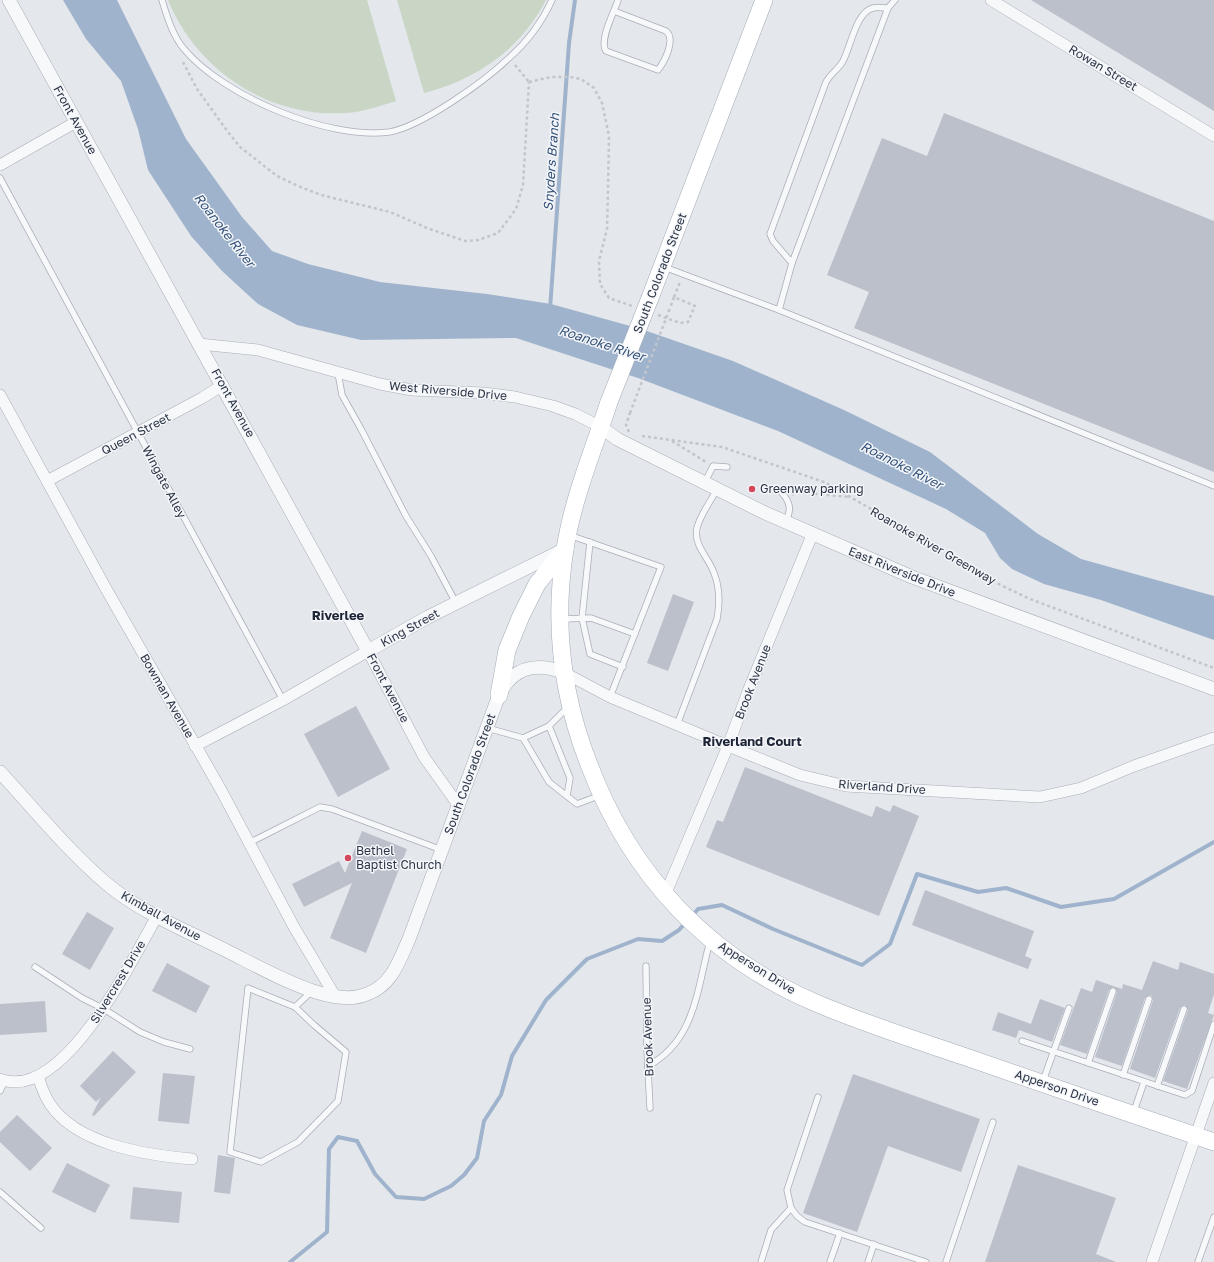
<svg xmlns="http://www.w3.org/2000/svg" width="1214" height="1262" font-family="'Golos Text',sans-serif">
<rect width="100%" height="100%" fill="#e4e7ec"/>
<!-- green -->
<g fill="#c9d6c5">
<path d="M168 0H367L396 101C380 106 363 112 346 113 269 118 197 71 168 0Z"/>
<path d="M397 0H546C520 50 477 79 424 93Z"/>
</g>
<!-- water -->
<polygon fill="#9fb4cc" points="63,0 117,0 186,139 242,217 272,251 308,264 380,282 487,294 551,304 641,329 733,361 844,410 930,452 1038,534 1081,559 1214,596 1214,640 1101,600 1044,584 1012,569 1000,558 985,533 946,509 778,431 638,378 516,338 361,340 297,325 258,304 222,271 191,236 148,170 138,129 121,81 86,39"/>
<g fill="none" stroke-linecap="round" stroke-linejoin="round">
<!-- stream -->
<g stroke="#9fb4cc" stroke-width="4">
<polyline points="550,309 569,43 575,0"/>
<polyline points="692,916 698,909 722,905 773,929 862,965 890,944 917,874 978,892 1006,888 1061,907 1114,899 1214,842"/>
<polyline points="290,1262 327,1232 329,1149 338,1137 357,1141 375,1174 396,1197 424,1199 451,1186 464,1175 477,1158 484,1121 501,1095 512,1056 546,1000 587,959 638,939 662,941 679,930 686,922"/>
</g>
</g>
<!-- building -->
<g fill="#bbc0ca">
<polygon points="1031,0 1214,0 1214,111"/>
<polygon points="944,113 1214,221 1214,472 854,328 869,292 827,275 882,138 927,156"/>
<polygon points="673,594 694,602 668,671 647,663"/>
<polygon points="356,706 390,769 338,797 304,734"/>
<polygon points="745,767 872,817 876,806 890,812 893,805 919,816 879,916 706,847 717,820 723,822"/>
<polygon points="362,831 407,849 366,953 330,938 352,883 304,907 292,884 339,861 345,873"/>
<polygon points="925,890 1034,931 1025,956 1032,959 1028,969 912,925"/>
<polygon points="87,912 114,928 90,970 62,954"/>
<polygon points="1153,961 1178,970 1180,962 1214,974 1214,994 1208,1013 1214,1015 1187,1089 1163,1081 1188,1010 1185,1005 1180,1008 1155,1078 1130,1069 1153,1000 1151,995 1145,998 1122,1066 1095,1057 1117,992 1114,987 1109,990 1087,1054 1060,1045 1081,988 1092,992 1096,980 1122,989 1123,984 1142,990"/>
<polygon points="167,963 210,986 196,1013 152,991"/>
<polygon points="1040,999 1065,1008 1052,1042 1019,1030 1016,1038 992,1030 998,1012 1031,1024"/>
<polygon points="45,1001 47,1032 0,1035 0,1004"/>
<polygon points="113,1051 136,1072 94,1116 92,1115 101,1097 96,1102 80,1086"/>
<polygon points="163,1073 195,1076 189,1124 158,1121"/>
<polygon points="853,1074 980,1119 961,1172 888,1146 857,1232 803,1213"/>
<polygon points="17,1115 52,1148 30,1171 0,1142 0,1132"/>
<polygon points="218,1155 235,1158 230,1194 214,1192"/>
<polygon points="67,1163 110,1185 95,1213 52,1192"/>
<polygon points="1018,1165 1116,1198 1096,1254 1116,1262 985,1262"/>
<polygon points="133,1187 182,1192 179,1223 130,1219"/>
</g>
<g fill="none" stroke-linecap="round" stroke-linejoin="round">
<!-- service casing -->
<g stroke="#a9aeb7" stroke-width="7">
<g id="service">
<path d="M162 0C167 17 173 36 184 49 223 96 328 140 389 132 421 127 485 81 509 58 527 42 542 22 552 0"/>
<path d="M614 11 666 31C676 39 665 61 658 70L606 51C599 41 613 14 617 3L618 0"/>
<polyline points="0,178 283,700"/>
<path d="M792 263 773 241 770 234 826 82C831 73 839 69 843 61 851 46 856 12 873 8 877 7 883 8 888 8"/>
<polyline points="664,267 779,310 1214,486"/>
<polyline points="779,310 792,263 888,8 895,0"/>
<polyline points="338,373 342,395 361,429 406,516 431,556 456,603"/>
<polyline points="705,482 713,466 727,467"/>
<path d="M782 493C791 503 791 510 786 522"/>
<polyline points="569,535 661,567 610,697"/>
<polyline points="590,542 582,618 590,654 623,667"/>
<polyline points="562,619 591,618 635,634"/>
<path d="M677 725 717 619C720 603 720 588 714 573 709 558 693 545 697 528 700 515 711 501 717 489"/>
<polyline points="549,726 570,778 567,796"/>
<polyline points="487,728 523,738 549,726 568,707"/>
<polyline points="523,738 549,782 577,804 601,795"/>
<polyline points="249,843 320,807 332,809 442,850"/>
<polyline points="646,966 647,1050 650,1108"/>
<polyline points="35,967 82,998 104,1009 140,1032 164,1042 190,1049"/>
<polygon points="248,988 295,1007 314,1025 346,1052 338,1101 298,1142 261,1162 230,1152"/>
<polyline points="295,1007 312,991"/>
<polyline points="1022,1041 1185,1095 1192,1091 1214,1024"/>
<polyline points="1088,1063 1113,991"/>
<path d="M648 1066C696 1040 697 988 710 941"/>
<polyline points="1123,1075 1149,999"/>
<polyline points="1043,1081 1069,1008"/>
<polyline points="1157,1086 1184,1009"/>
<polyline points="0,1091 5,1081"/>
<polyline points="818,1097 787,1190 791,1208 797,1216 805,1222 926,1262"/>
<polyline points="1133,1114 1144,1082"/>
<polyline points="0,1192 41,1228"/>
<polyline points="761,1262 771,1230 791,1208"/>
<polyline points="830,1262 840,1233"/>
<polyline points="868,1262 874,1244"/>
<polyline points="946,1262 993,1122"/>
<polyline points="1198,1262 1214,1217"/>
</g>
</g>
<!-- minor casing -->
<g stroke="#a9aeb7" stroke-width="12">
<g id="minor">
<polyline points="991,0 1214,136"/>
<polyline points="0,165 76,122"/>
<polyline points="199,344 258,350 380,384 412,390 483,393 515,397 553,406 575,414 601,427"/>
<polyline points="0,395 105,587 221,790 294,927 335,996"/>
<polyline points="47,481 202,398 223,385"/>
<polyline points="563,672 610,697 728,746 800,775 846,786 1040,797 1081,788 1134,766 1214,738"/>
<polyline points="195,746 283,700 368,651 424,757 459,806"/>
<polyline points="665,895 728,746 749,689 812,535"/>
<path d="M38 1076C41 1086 44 1095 50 1104 77 1145 147 1155 192 1159"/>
<path d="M0 1079C63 1104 133 958 157 916"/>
<polyline points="1152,1262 1214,1083"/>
</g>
</g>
<!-- tertiary casing -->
<g stroke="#a9aeb7" stroke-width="14">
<g id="tertiary">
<polyline points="9,0 368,651 428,617 561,551"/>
<polyline points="601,427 617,439 763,512 912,577 1214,689"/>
<path d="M0 772C35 810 68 851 107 884 140 912 187 931 225 950 255 965 285 982 316 992 332 997 351 1001 367 994 392 985 399 961 409 939L499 695C513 667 534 662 563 672"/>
</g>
</g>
<!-- primary casing -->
<g stroke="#a3abb8" stroke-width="18">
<g id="primary">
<polyline points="650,298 764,0"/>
<path d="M609 402C593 451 573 498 565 549 553 624 562 697 590 767 632 876 708 957 816 1003 865 1024 916 1040 966 1057 1049 1086 1131 1114 1214 1142"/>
<polyline points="499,695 507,650 521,616 537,584 565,549"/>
</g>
</g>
<!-- path -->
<g stroke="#c2c5cb" stroke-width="2.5" stroke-dasharray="3 3" stroke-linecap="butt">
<polyline points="183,62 197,89 228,132 240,147 277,176 298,186 321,195 390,212 427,228 465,241 478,240 498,233 516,209 523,185 529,82"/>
<polyline points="515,65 529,82"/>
<polyline points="529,82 551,77 570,77 581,79 594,88 602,103 609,136 608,191 607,229 599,261 600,284 609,298 632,306"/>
<polyline points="674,297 680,282"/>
<polyline points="658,315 680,323 688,322 695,306 674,297 670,308"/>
<polyline points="629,432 626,425 630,413"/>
<polyline points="642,436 722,447 824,482 950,554 988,579 1030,599 1214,668"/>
<polyline points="672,441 706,462"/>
<polyline points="792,495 795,492 850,497"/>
</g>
<!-- service -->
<use href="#service" stroke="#f7f8fa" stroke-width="5.5"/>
<!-- minor -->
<use href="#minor" stroke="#f7f8fa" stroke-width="11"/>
<!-- tertiary -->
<use href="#tertiary" stroke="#f7f8fa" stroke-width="13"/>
<!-- primary -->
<use href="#primary" stroke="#fff" stroke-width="17"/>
<!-- primary-bridge casing -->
<g stroke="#a3abb8" stroke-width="18" stroke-linecap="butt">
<polyline id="primary-bridge" points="609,402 650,298"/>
</g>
<!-- path-bridge -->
<polyline stroke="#c2c5cb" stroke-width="2.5" stroke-dasharray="3 3" stroke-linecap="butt" points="630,413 670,308"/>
<!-- primary-bridge -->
<use href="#primary-bridge" stroke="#fff" stroke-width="17"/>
</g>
<!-- markers -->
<g fill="#d1495b" stroke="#f4f6f9" stroke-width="1.5">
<circle cx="752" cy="489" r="4"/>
<circle cx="348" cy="858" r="4"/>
</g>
<g text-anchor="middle" stroke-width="3" stroke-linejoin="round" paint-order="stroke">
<!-- street labels -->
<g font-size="12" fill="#2b3445" stroke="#f4f6f9">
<text transform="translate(1103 68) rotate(31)" y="4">Rowan Street</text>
<text transform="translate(75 120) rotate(61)" y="4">Front Avenue</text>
<text transform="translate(660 273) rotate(-69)" y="4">South Colorado Street</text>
<text transform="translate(448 391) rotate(5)" y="4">West Riverside Drive</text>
<text transform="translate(233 403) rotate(61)" y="4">Front Avenue</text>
<text transform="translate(136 434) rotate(-28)" y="4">Queen Street</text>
<text transform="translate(164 482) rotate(62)" y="4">Wingate Alley</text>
<text transform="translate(933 546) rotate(30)" y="4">Roanoke River Greenway</text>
<text transform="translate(902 572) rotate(22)" y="4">East Riverside Drive</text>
<text transform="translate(410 628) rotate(-29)" y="4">King Street</text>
<text transform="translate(753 682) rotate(-69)" y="4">Brook Avenue</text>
<text transform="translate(388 688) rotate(62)" y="4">Front Avenue</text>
<text transform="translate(167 696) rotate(60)" y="4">Bowman Avenue</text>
<text transform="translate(470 774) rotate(-70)" y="4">South Colorado Street</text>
<text transform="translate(882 787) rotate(4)" y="4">Riverland Drive</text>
<text transform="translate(161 916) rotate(29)" y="4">Kimball Avenue</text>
<text transform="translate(757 968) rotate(32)" y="4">Apperson Drive</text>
<text transform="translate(118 982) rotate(-59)" y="4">Silvercrest Drive</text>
<text transform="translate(648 1037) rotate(-92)" y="4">Brook Avenue</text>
<text transform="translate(1057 1088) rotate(19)" y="4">Apperson Drive</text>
</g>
<!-- poi labels -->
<g font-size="12" fill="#2b3445" stroke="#f4f6f9" text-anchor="start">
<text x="760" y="493">Greenway parking</text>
<text x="356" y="855">Bethel<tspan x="356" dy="14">Baptist Church</tspan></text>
</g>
<!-- water labels -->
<g font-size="13" font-style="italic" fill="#34527a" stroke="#f4f6f9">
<text transform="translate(551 162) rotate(-86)" y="5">Snyders Branch</text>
<text transform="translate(225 230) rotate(52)" y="5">Roanoke River</text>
<text transform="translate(602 343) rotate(18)" y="5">Roanoke River</text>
<text transform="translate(902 465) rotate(27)" y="5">Roanoke River</text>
</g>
<!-- neighbourhood labels -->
<g font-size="13" font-weight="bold" fill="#1d2536" stroke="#f4f6f9">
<text x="338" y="620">Riverlee</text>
<text x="752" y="746">Riverland Court</text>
</g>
</g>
</svg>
